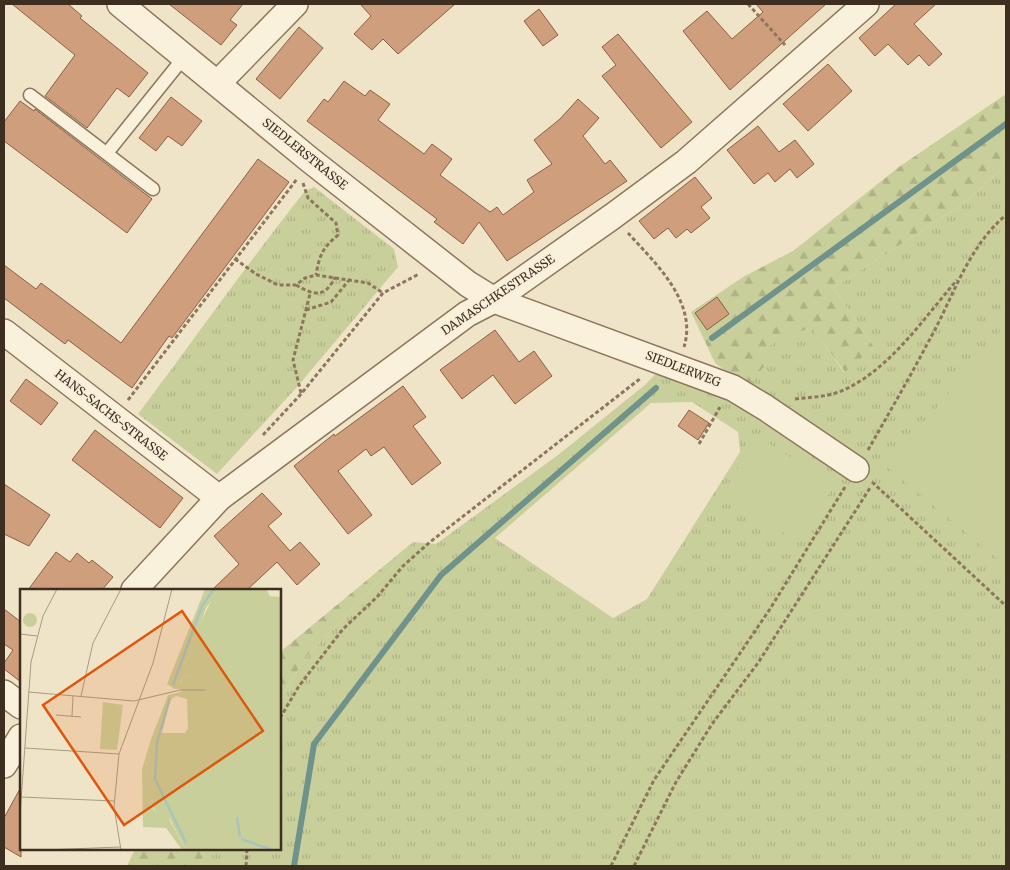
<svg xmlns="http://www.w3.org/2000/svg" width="1010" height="870" font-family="Merriweather,serif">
<defs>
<pattern id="grass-tufts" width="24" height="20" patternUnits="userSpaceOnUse" patternTransform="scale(1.25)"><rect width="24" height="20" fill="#c9cf9b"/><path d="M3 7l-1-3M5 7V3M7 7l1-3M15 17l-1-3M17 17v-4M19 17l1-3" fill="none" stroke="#aeb285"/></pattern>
<pattern id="forest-firs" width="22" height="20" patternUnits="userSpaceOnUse" patternTransform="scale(1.25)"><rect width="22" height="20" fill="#c9cf9b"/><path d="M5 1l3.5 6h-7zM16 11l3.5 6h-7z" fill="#aeb285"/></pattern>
</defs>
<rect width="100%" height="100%" fill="#f0e4c8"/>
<!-- grass -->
<g fill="url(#grass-tufts)" fill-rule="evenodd">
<path d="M1006 165V866H200L205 849H280V698L307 656 388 572 413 542 436 544 558 455 646 384 659 370 724 395 759 350 811 326 844 372 874 347 833 288 963 204ZM692 402 738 432 740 452 647 599 613 618 495 538 651 403Z"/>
<path d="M314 187 394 249 398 267 297 387 217 474 138 414C194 340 247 264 305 191Z"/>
</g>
<!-- forest -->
<g fill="url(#forest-firs)">
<polygon points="1006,94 1006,165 963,204 833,288 874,347 845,372 811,327 759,350 765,365 747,388 715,363 691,312 743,277 793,251 899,167"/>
<polygon points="413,542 388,572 307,656 280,698 280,652"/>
<polygon points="135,849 205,849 200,866 127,866"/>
</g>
<!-- pitch -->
<g fill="#c9cf9b">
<polygon points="1006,324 1006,566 887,467"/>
<polygon points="758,437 834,485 799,542 722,494"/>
</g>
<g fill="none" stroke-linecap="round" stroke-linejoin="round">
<!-- stream -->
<g stroke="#6f938a" stroke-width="6">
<polyline points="712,338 1006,124"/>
<polyline points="294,866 314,744 441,575 656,388"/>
</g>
</g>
<!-- building -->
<g fill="#cf9f7d" stroke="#8d5f41">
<polygon points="12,4 68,4 82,16 80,18 148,73 129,97 117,88 87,128 45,96 75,55"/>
<polygon points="169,4 243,4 230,20 237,25 221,45"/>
<polygon points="360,4 455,4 398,54 383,39 372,50 354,34 371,16"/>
<polygon points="756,4 826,4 730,90 683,31 707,11 732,39 763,12"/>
<polygon points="896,4 936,4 914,24 942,54 929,66 919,55 908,65 888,44 875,56 859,38"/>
<polygon points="539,9 558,35 543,46 524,21"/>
<polygon points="299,27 323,48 280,99 256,79"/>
<polygon points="618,34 692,122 661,148 602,76 616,65 602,47"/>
<polygon points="828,64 852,91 808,131 783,104"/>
<polygon points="344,81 365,96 370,90 390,104 378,120 424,154 432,144 452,159 440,175 490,212 497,207 503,215 534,192 527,180 552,164 534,140 560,119 578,99 599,118 583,136 605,164 610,160 627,181 507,261 479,222 463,244 434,222 437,219 307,121 324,99 328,102"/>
<polygon points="171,97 202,121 182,146 168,136 156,151 139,138"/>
<polygon points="20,101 34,111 35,109 152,199 127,233 4,141 4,122"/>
<polygon points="758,126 779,152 795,140 814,164 797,178 790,169 775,182 768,173 754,184 727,150"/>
<polygon points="258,159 289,182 172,338 169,336 132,388 68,340 65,344 4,298 4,265 36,289 41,283 121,343"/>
<polygon points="695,177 712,198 701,207 710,218 691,233 687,229 676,238 668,228 654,239 639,221"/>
<polygon points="717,297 729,314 707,330 695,313"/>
<polygon points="495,330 519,362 534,351 552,376 515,404 493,375 462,399 440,370"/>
<polygon points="26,379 58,403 41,425 10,401"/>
<polygon points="403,386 426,417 413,426 441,463 412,485 384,447 371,456 366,449 338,471 372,515 348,534 294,466 334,434 335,436"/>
<polygon points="689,410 709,423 698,440 678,426"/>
<polygon points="95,430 183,498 160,528 72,460"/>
<polygon points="4,484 50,515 29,546 4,534"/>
<polygon points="262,493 282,514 268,526 290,551 300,542 320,564 297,585 277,562 247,590 212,590 239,564 214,536"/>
<polygon points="56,552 70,562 77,553 89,563 92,560 113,577 102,590 28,590"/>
<polygon points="4,609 21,622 21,682 4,669 4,663 13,650 4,644"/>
<polygon points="21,787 21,857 4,847 4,818"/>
</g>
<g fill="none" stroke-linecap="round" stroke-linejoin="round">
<!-- lane casing -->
<g stroke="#8d765c" stroke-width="15">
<g id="lane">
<polyline points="30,95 153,189"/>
<polyline points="107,153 185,56"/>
</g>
</g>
<!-- street casing -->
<g stroke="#8d765c" stroke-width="28">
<g id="street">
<polyline points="120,4 310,160 468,284 494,300 733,388 766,408 856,469"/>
<polyline points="218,83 295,4"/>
<polyline points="4,332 219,498"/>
<polyline points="134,590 219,498 467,314 494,300 613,216 686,162 866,4"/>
<polyline points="4,693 21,706"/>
<polyline points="4,765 21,737"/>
</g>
</g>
<!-- path -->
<g stroke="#8d765c" stroke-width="3" stroke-dasharray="4 2.5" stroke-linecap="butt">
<polyline points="748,4 785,45"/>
<path d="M303 183 308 198 336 223 338 235C323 247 319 256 316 275"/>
<path d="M628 233C655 263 698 302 684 347"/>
<polyline points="235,259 256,274 278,285 296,285 305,278 316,275 368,283 383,293"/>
<path d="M296 285C313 295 325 299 335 277"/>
<polyline points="306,310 331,302 350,279"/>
<polyline points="301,393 293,360 310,294"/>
<path d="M795 399C813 397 831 397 848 388 893 365 924 318 957 280"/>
<polyline points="128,400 297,179"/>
<polyline points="263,435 301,394 383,293 419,274"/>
<polyline points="699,444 720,407"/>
<path d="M868 450C889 413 911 375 931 337 954 295 968 247 1006 215"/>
<polyline points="872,482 1006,606"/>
<polyline points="280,718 299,686 343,629 377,597 403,566 430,542 641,378"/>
<polyline points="246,866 247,849"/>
<polyline points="611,866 654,780 770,609 845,487"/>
<polyline points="634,866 676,782 712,724 758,663 870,488"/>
</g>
<!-- lane -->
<use href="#lane" stroke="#faf1dc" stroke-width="12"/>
<!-- street -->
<use href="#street" stroke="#faf1dc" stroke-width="25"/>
</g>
<g text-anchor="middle" stroke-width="4" stroke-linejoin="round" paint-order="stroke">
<!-- street labels -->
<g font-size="12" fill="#3d2e20" stroke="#f7eed8">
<text transform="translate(305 154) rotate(39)" y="4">SIEDLERSTRASSE</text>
<text transform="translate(498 295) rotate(-34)" y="4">DAMASCHKESTRASSE</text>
<text transform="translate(683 369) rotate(21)" y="4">SIEDLERWEG</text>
<text transform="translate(111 415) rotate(38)" y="4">HANS-SACHS-STRASSE</text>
</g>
</g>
<!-- overview -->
<g transform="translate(20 589)">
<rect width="261" height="261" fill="#f0e4c8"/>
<path d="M205 0H246L250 7 261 8V261H166L150 230 137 225 130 213 126 178 130 153 148 106 161 103 160 94 165 86 174 89 165 78 179 37 191 12 208 5ZM156 107 167 110 168 139 165 144H142L150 111ZM3 31a7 7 0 1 1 14 0a7 7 0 1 1-14 0ZM83 113 103 116 97 161 80 160Z" fill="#c9cf9b" fill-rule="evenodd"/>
<path d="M185 0H205L208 5 205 11 191 12 186 19 165 78 176 82 174 89 165 86 160 93 162 100H155L147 95ZM130 153 126 178 131 217 137 225 142 222 148 228 166 261H162L146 239 123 238 122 181Z" fill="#c9cf9b"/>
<path d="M224 0H231L249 14 221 52 198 34ZM194 51 222 54 217 101 189 98ZM169 111a7 7 0 1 1 14 0a7 7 0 1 1-14 0Z" fill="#c9cf9b"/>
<path fill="none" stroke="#a9c4bc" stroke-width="2.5" d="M153 96 182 17 194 0M150 109 137 154 135 190 166 254M217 228 220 248M221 250 250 260"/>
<path fill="none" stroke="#a89b85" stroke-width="1" d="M0 45 17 47M8 103 114 112 160 101H185M61 107 73 54 101 0M36 126 61 128M52 127 53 107M5 159 99 165M1 208 94 212M0 226 11 73 23 27 37 0M23 261 100 258M101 261 94 218 99 165 133 74 152 0"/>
<path fill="#df570d" fill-opacity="0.15" stroke="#df570d" stroke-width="2.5" d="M162 22 243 142 104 236 23 116Z"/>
<rect width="261" height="261" fill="none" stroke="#3d2e20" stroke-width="2.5"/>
</g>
<!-- border -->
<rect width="1010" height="870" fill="none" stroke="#3d2e20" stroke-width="10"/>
</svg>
